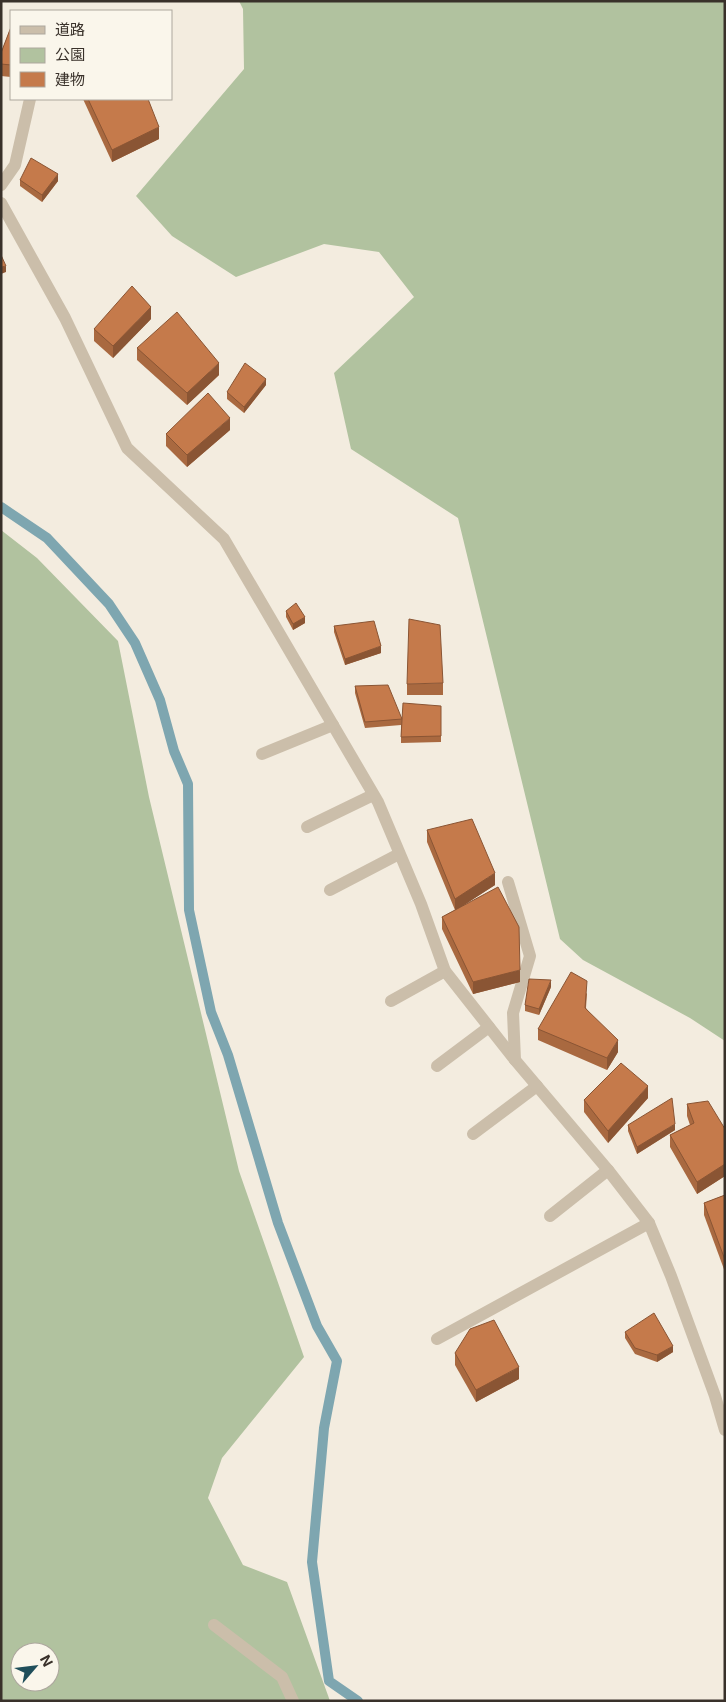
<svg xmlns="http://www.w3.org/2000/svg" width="726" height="1702" font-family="Inter,'Noto Sans JP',sans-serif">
<rect width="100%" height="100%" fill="#f3ecdf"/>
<!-- green -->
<g fill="#b1c29f" fill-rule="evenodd">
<polygon points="239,1 725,1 725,1041 690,1018 583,960 560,939 458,518 351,449 334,373 414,297 379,252 324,244 236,277 172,236 136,196 244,69 243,9"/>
<path d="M1 530 37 558 118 641 149 797 239 1171 304 1357 222 1458 208 1498 243 1565 287 1582 330 1701H1ZM20 1652H50V1682H20Z"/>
</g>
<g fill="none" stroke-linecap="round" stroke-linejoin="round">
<!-- stream -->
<polyline stroke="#7ea6b0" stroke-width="10" points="1,507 47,538 109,604 135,643 160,700 174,751 188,784 189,910 211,1012 228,1055 278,1223 317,1326 337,1361 324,1428 312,1562 329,1681 358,1701"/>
<!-- service -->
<g stroke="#cbbeaa" stroke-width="12">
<polyline points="1,185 15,165 30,99"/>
<polyline points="1,203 65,318 127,448 224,539 378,802 421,904 445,971 515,1060"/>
<polyline points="262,754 333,725"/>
<polyline points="307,827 373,795"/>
<polyline points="330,890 399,854"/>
<polyline points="391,1001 445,971"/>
<polyline points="437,1066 489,1027"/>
<polyline points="473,1134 537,1086"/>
<polyline points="550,1216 608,1170"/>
<polyline points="214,1625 282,1677 293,1701"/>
</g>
<!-- minor -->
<g stroke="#cbbeaa" stroke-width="12">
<polyline points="508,882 530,956 513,1013 515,1060 608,1170 649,1223 671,1276 715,1396 725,1430"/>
<polyline points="437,1339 649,1223"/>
</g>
</g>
<!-- wall -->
<g fill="#a96940">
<polygon points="11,27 11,77 1,76 1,53"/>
<polygon points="83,99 148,99 159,139 112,162"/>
<polygon points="20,180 58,181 42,202 20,186"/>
<polygon points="151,319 113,358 94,341 94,329"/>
<polygon points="137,348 219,375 187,405 137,360"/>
<polygon points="266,385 244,413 227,399 227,392"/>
<polygon points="230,430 187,467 166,446 166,434"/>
<polygon points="286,611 305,623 293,630 286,617"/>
<polygon points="334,626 381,653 345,665 334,632"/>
<polygon points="443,683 443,695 407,695 407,684"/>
<polygon points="355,686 402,718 441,706 441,742 401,743 401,725 365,728 355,693"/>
<polygon points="427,830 495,885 456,910 520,982 473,994 442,929 442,917 455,910 427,842"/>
<polygon points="551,987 539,1015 525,1011 525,1005"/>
<polygon points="587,993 586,1008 618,1052 607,1070 538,1040 538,1029"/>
<polygon points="648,1098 608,1143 584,1112 584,1100"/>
<polygon points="687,1104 725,1129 725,1176 697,1194 670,1147 670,1135 690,1125 687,1116"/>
<polygon points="628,1125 675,1130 637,1154 628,1131"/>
<polygon points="725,1195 725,1272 704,1215 704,1203"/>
<polygon points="625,1332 673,1352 657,1362 635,1354 625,1338"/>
<polygon points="455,1353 519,1379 476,1402 455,1365"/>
</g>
<!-- shaded-wall -->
<g fill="#8a5534">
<polygon points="159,127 159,139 112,162 112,150"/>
<polygon points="58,174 58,181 42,202 42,195"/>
<polygon points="6,266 6,272 1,274 1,267"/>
<polygon points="151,307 151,319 113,358 113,346"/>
<polygon points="219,363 219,375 187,405 187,393"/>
<polygon points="266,379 266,385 244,413 244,407"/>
<polygon points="230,418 230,430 187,467 187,455"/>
<polygon points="305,617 305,623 293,630 293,624"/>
<polygon points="381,646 381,653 345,665 345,659"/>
<polygon points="495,873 495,885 455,911 455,899"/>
<polygon points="520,970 520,982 473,994 473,982"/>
<polygon points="551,980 551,987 539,1015 539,1009"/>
<polygon points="618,1040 618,1052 607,1070 607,1058"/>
<polygon points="648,1086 648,1098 608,1143 608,1131"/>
<polygon points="675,1124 675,1130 637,1154 637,1147"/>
<polygon points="725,1164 725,1176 697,1194 697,1182"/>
<polygon points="673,1346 673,1352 657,1362 657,1355"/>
<polygon points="519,1367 519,1379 476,1402 476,1390"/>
</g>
<!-- building -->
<g fill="#c57a4b" stroke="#8a5534">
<polygon points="11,27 11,65 1,64 1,53"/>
<polygon points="88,99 148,99 159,127 112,150"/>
<polygon points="31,158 58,174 42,195 20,180"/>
<polygon points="1,255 6,266 1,267"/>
<polygon points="132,286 151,307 113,346 94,329"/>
<polygon points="177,312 219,363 187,393 137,348"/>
<polygon points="245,363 266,379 244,407 227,392"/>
<polygon points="208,393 230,418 187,455 166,434"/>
<polygon points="296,603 305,617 293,624 286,611"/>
<polygon points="409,619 440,625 443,683 407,684"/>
<polygon points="374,621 381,646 345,659 334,626"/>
<polygon points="388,685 402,719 365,722 355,686"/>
<polygon points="403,703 441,706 441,736 401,737"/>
<polygon points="472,819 495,873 455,899 427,830"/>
<polygon points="498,887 519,927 520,970 473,982 442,917"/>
<polygon points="571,972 587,981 585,1008 618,1040 607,1058 538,1029"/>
<polygon points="529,979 551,980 539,1009 525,1005"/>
<polygon points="621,1063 648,1086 608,1131 584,1100"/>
<polygon points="672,1098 675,1124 637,1147 628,1125"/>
<polygon points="708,1101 725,1129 725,1164 697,1182 670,1135 694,1123 687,1104"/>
<polygon points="725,1195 725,1260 704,1203"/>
<polygon points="654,1313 673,1346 657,1355 635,1348 625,1332"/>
<polygon points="494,1320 519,1367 476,1390 455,1353 470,1329"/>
</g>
<!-- border -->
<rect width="726" height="1702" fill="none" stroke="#39312a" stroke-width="5"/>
<!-- legend -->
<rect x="10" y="10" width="162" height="90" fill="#faf6eb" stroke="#ada79e"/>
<rect x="20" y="26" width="25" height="8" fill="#cbbeaa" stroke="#ada79e"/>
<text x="55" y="35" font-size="15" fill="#39312a">道路</text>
<rect x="20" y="48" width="25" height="15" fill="#b1c29f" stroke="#ada79e"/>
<text x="55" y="60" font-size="15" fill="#39312a">公園</text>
<rect x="20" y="72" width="25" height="15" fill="#c57a4b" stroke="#ada79e"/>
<text x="55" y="85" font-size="15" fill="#39312a">建物</text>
<!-- north arrow -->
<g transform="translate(35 1667) rotate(62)"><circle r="24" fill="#faf6eb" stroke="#ada79e"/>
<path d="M0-4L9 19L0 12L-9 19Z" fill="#1f4e5a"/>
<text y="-8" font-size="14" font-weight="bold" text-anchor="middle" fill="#39312a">N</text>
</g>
</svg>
